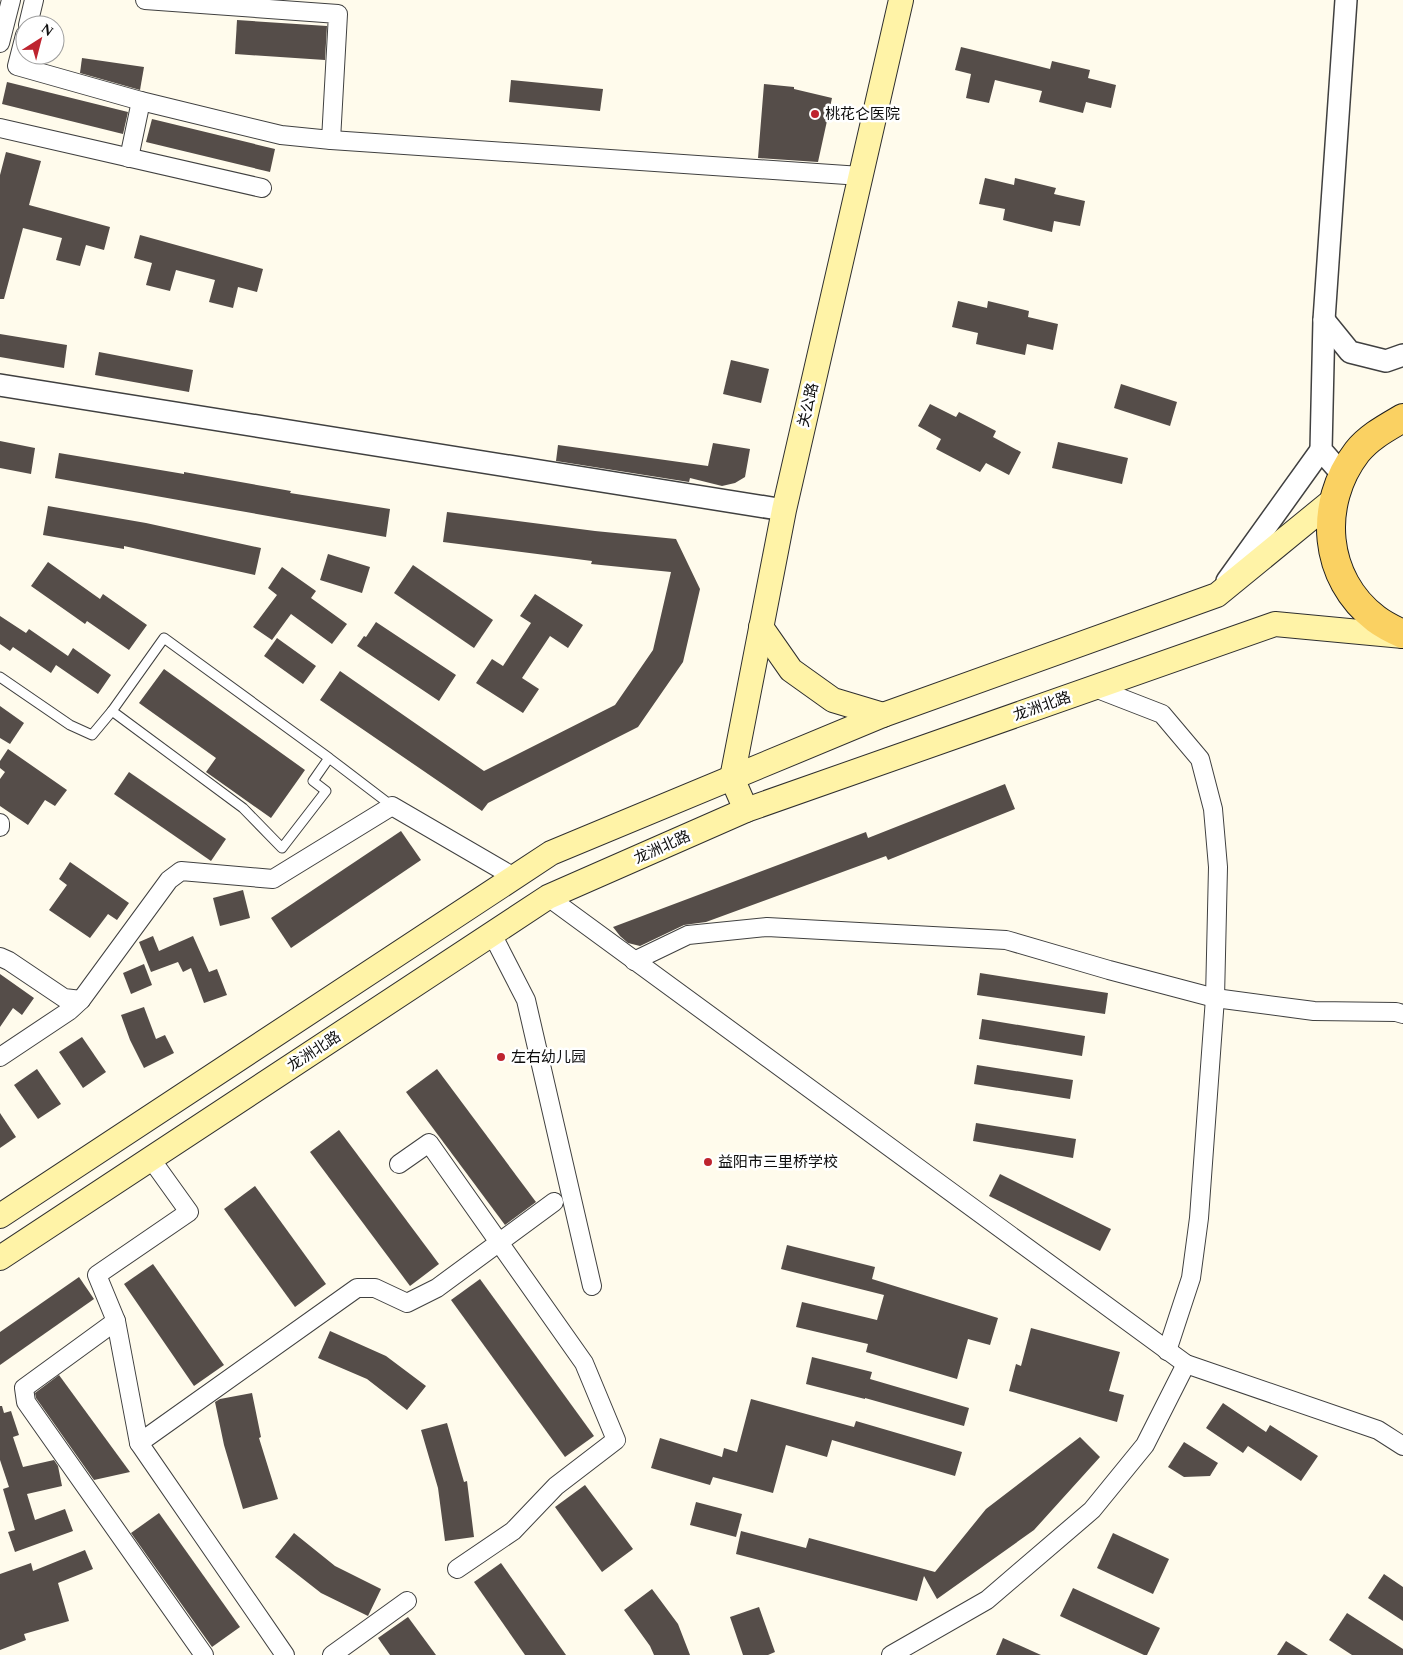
<svg xmlns="http://www.w3.org/2000/svg" width="1403" height="1655" font-family="Spectral,'Noto Sans SC',serif">
<rect width="100%" height="100%" fill="#fffbec"/>
<!-- building -->
<g fill="#554d49">
<polygon points="237,20 327,26 325,60 235,54"/>
<polygon points="961,47 1050,69 1052,61 1090,70 1088,78 1116,85 1111,108 1086,102 1083,113 1039,102 1042,91 995,80 989,103 966,98 971,74 955,70"/>
<polygon points="82,58 144,67 140,90 80,73"/>
<polygon points="511,80 603,89 600,111 509,102"/>
<polygon points="7,82 128,112 123,134 2,104"/>
<polygon points="764,84 794,87 794,89 832,98 818,162 758,158"/>
<polygon points="152,119 275,149 270,172 146,142"/>
<polygon points="6,152 41,161 29,205 110,227 104,250 86,245 80,266 56,260 62,238 23,228 4,299 0,299 0,175"/>
<polygon points="985,178 1014,185 1015,178 1056,188 1054,194 1085,201 1080,226 1054,221 1052,232 1003,220 1005,209 979,204"/>
<polygon points="140,235 263,269 257,292 238,287 233,308 209,302 215,280 176,270 170,291 146,285 152,263 134,258"/>
<polygon points="958,301 987,308 988,301 1029,311 1028,317 1058,324 1053,350 1027,344 1025,355 976,344 978,333 952,327"/>
<polygon points="0,334 67,345 64,368 0,357"/>
<polygon points="99,352 193,370 189,392 95,375"/>
<polygon points="731,360 769,369 761,403 723,394"/>
<polygon points="1121,384 1177,402 1170,426 1114,408"/>
<polygon points="930,404 956,417 959,412 971,418 996,431 993,437 1021,452 1009,475 986,463 980,472 936,449 941,439 918,426"/>
<polygon points="0,441 35,448 31,474 0,468"/>
<polygon points="1058,442 1128,458 1122,484 1052,468"/>
<polygon points="713,443 750,449 745,477 735,483 722,486 690,478 689,482 556,461 558,445 708,466"/>
<polygon points="59,453 184,474 184,472 291,491 290,493 390,509 386,537 55,478"/>
<polygon points="48,506 146,523 261,548 255,575 124,546 124,549 43,535"/>
<polygon points="447,512 595,531 676,539 700,589 683,662 638,727 488,803 482,811 320,700 340,671 484,771 615,705 653,650 671,572 591,564 592,561 443,542"/>
<polygon points="328,554 370,567 362,593 320,580"/>
<polygon points="48,562 100,599 103,594 147,625 129,650 87,621 85,624 31,586"/>
<polygon points="413,565 493,620 474,648 394,593"/>
<polygon points="282,567 316,591 311,598 347,624 332,644 291,614 272,640 253,627 277,595 268,588"/>
<polygon points="535,594 583,625 568,648 550,636 522,678 539,689 523,713 476,683 492,659 503,666 531,623 520,616"/>
<polygon points="0,616 26,633 29,629 68,656 73,648 111,675 98,694 56,665 51,673 13,647 10,651 0,644"/>
<polygon points="376,622 456,675 439,701 357,646 364,636 366,637"/>
<polygon points="277,638 316,666 303,684 264,656"/>
<polygon points="164,669 305,770 271,818 206,772 216,758 139,703"/>
<polygon points="0,706 24,723 10,744 0,738"/>
<polygon points="8,749 67,790 55,806 45,800 28,825 0,806 0,779 5,772 0,768 0,761"/>
<polygon points="129,772 226,839 211,861 114,794"/>
<polygon points="1005,784 1015,809 888,860 886,856 706,922 684,925 640,946 628,943 620,936 613,927 866,832 868,838"/>
<polygon points="401,831 421,860 291,948 271,918"/>
<polygon points="70,862 129,903 117,920 108,914 90,938 49,910 67,885 59,879"/>
<polygon points="243,890 250,918 220,926 213,898"/>
<polygon points="153,936 159,951 193,936 209,972 217,969 227,995 204,1003 191,968 183,972 178,962 151,972 139,942"/>
<polygon points="144,964 152,985 131,994 123,973"/>
<polygon points="980,973 1108,993 1105,1014 977,995"/>
<polygon points="0,974 34,998 22,1015 13,1008 0,1027"/>
<polygon points="144,1007 156,1039 165,1035 174,1053 144,1068 130,1040 121,1015"/>
<polygon points="982,1019 1085,1036 1082,1056 979,1039"/>
<polygon points="82,1037 106,1072 83,1088 59,1052"/>
<polygon points="977,1065 1073,1080 1070,1099 974,1084"/>
<polygon points="37,1069 61,1104 38,1119 14,1085"/>
<polygon points="437,1069 536,1202 505,1225 406,1092"/>
<polygon points="0,1113 16,1137 0,1148"/>
<polygon points="976,1123 1076,1139 1073,1158 973,1141"/>
<polygon points="339,1130 439,1264 410,1286 310,1152"/>
<polygon points="1000,1174 1111,1229 1100,1251 989,1196"/>
<polygon points="255,1186 326,1284 295,1307 224,1209"/>
<polygon points="787,1245 875,1267 872,1279 998,1318 990,1345 968,1339 957,1379 866,1352 868,1344 796,1327 802,1302 877,1320 884,1295 781,1269"/>
<polygon points="153,1264 224,1365 194,1386 124,1284"/>
<polygon points="79,1277 94,1299 0,1365 0,1332"/>
<polygon points="480,1279 594,1436 565,1457 451,1300"/>
<polygon points="1031,1328 1120,1352 1109,1391 1124,1395 1117,1422 1009,1391 1016,1364 1021,1366"/>
<polygon points="330,1331 386,1356 426,1386 407,1410 367,1379 318,1358"/>
<polygon points="812,1357 872,1372 870,1379 969,1408 964,1426 865,1398 865,1399 806,1384"/>
<polygon points="59,1375 130,1472 94,1480 36,1398 35,1393"/>
<polygon points="252,1393 261,1437 259,1438 278,1499 243,1509 224,1445 215,1402 220,1399"/>
<polygon points="751,1399 854,1427 856,1421 962,1452 955,1476 832,1440 827,1457 786,1445 773,1493 713,1477 710,1485 651,1468 660,1438 722,1457 724,1448 737,1452"/>
<polygon points="1223,1403 1266,1432 1270,1425 1318,1456 1301,1481 1248,1446 1243,1453 1206,1428"/>
<polygon points="0,1406 2,1406 4,1413 11,1411 19,1435 13,1437 23,1467 54,1460 58,1466 62,1486 27,1494 35,1520 65,1509 73,1531 15,1552 8,1532 15,1530 3,1489 9,1487 0,1460"/>
<polygon points="447,1423 464,1482 467,1481 474,1537 445,1541 438,1488 421,1430"/>
<polygon points="1080,1437 1100,1457 1034,1530 937,1599 924,1576 917,1601 736,1554 741,1531 806,1548 809,1538 935,1572 986,1509"/>
<polygon points="1184,1442 1218,1463 1210,1476 1184,1477 1168,1467"/>
<polygon points="585,1485 633,1549 602,1572 555,1507"/>
<polygon points="696,1502 742,1514 736,1537 690,1525"/>
<polygon points="159,1513 240,1627 212,1647 131,1533"/>
<polygon points="294,1533 335,1566 381,1589 368,1616 321,1593 275,1557"/>
<polygon points="1113,1533 1169,1559 1153,1594 1097,1568"/>
<polygon points="85,1550 93,1569 58,1583 69,1621 24,1634 26,1640 0,1650 0,1574 31,1563 33,1571"/>
<polygon points="501,1563 566,1655 525,1655 474,1582"/>
<polygon points="1384,1574 1403,1587 1403,1621 1368,1598"/>
<polygon points="1073,1588 1160,1628 1147,1655 1144,1655 1060,1616"/>
<polygon points="652,1589 678,1624 690,1655 654,1655 650,1646 624,1610"/>
<polygon points="759,1607 775,1652 768,1655 743,1655 730,1617"/>
<polygon points="1347,1613 1403,1649 1403,1655 1352,1655 1329,1640"/>
<polygon points="408,1617 436,1655 390,1655 378,1638"/>
<polygon points="1003,1638 1041,1655 996,1655"/>
<polygon points="1286,1641 1308,1655 1277,1655"/>
</g>
<g fill="none" stroke-linecap="round" stroke-linejoin="round">
<!-- service casing -->
<g stroke="#404040" stroke-width="11">
<g id="service">
<polyline points="0,677 70,725 92,735 112,711"/>
<polyline points="329,758 164,638 112,711 243,808 282,848 326,791 313,781 329,758 392,806"/>
</g>
</g>
<!-- minor casing -->
<g stroke="#404040" stroke-width="20">
<g id="minor">
<polyline points="28,25 34,0"/>
<polyline points="25,35 17,66 141,101 281,135 331,140 338,14 145,0"/>
<polyline points="0,43 11,0"/>
<polyline points="0,128 262,188"/>
<polyline points="331,140 861,176"/>
<polyline points="129,158 141,101"/>
<polyline points="1095,688 1162,714 1200,759 1213,809 1218,867 1215,998 1199,1218 1191,1278 1167,1351"/>
<polyline points="0,823 0,827"/>
<polyline points="548,897 1186,1364 1378,1430 1403,1446"/>
<polyline points="492,934 526,1000 592,1286"/>
<polyline points="0,957 9,961 64,998 81,1000"/>
<polyline points="634,961 688,935 767,927 1006,940 1109,970 1215,998 1314,1011 1396,1012 1403,1014"/>
<polyline points="0,1057 69,1011 81,1000 169,880 181,871 273,879 392,806 514,877"/>
<polyline points="151,1159 189,1212 97,1275 116,1321 24,1388 26,1402 204,1655"/>
<polyline points="399,1164 429,1143 584,1363 616,1440 556,1486 513,1531 457,1569"/>
<polyline points="116,1321 139,1443 357,1288 375,1288 407,1303 437,1288 554,1202"/>
<polyline points="139,1443 285,1655"/>
<polyline points="332,1655 407,1601"/>
<polyline points="891,1655 987,1600 1092,1510 1145,1445 1186,1364"/>
</g>
</g>
<!-- tertiary casing -->
<g stroke="#404040" stroke-width="24">
<g id="tertiary">
<polyline points="1324,320 1350,352 1386,361 1403,355"/>
<polyline points="0,385 784,510"/>
<polyline points="1342,474 1321,450 1324,320 1346,0"/>
<polyline points="1227,581 1321,450"/>
</g>
</g>
<!-- secondary casing -->
<g stroke="#2f2f2f" stroke-width="26">
<g id="secondary">
<polyline points="761,627 791,670 833,700 883,715"/>
<polyline points="746,810 732,778 784,510 901,0"/>
<polyline points="0,1216 551,853 883,715 1217,595 1333,500"/>
<polyline points="0,1258 548,897 746,810 1275,624 1403,636"/>
</g>
</g>
<!-- primary casing -->
<g stroke="#1e1e1e" stroke-width="30">
<path id="primary" d="M1403 418C1386 428 1369 437 1357 452 1317 504 1323 579 1376 619 1384 625 1394 630 1403 634"/>
</g>
<!-- service -->
<use href="#service" stroke="#fff" stroke-width="9"/>
<!-- minor -->
<use href="#minor" stroke="#fff" stroke-width="18"/>
<!-- tertiary -->
<use href="#tertiary" stroke="#fff" stroke-width="21"/>
<!-- secondary -->
<use href="#secondary" stroke="#fff3a7" stroke-width="24"/>
<!-- primary -->
<use href="#primary" stroke="#fad162" stroke-width="28"/>
</g>
<!-- markers -->
<g fill="#be242f" stroke="#fff" stroke-width="2">
<circle cx="815" cy="114" r="5"/>
<circle cx="501" cy="1057" r="5"/>
<circle cx="708" cy="1162" r="5"/>
</g>
<g text-anchor="middle" stroke-width="5" stroke-linejoin="round" paint-order="stroke">
<!-- poi labels -->
<g font-size="15" fill="#0d0d0d" stroke="#fff" text-anchor="start">
<text x="825" y="119">桃花仑医院</text>
<text x="511" y="1062">左右幼儿园</text>
<text x="718" y="1167">益阳市三里桥学校</text>
</g>
<!-- street labels -->
<g font-size="15" fill="#0d0d0d" stroke="#fff">
<text transform="translate(808 405) rotate(-77)" y="5">关公路</text>
<text transform="translate(1042 706) rotate(-19)" y="5">龙洲北路</text>
<text transform="translate(662 847) rotate(-24)" y="5">龙洲北路</text>
<text transform="translate(314 1051) rotate(-33)" y="5">龙洲北路</text>
</g>
</g>
<!-- north arrow -->
<g transform="translate(40 40) rotate(36)"><circle r="24" fill="#ffffff" stroke="#9e9e9e"/>
<path d="M0-4L9 19L0 12L-9 19Z" fill="#be242f"/>
<text y="-8" font-size="14" font-weight="bold" text-anchor="middle" fill="#0d0d0d">N</text>
</g>
</svg>
